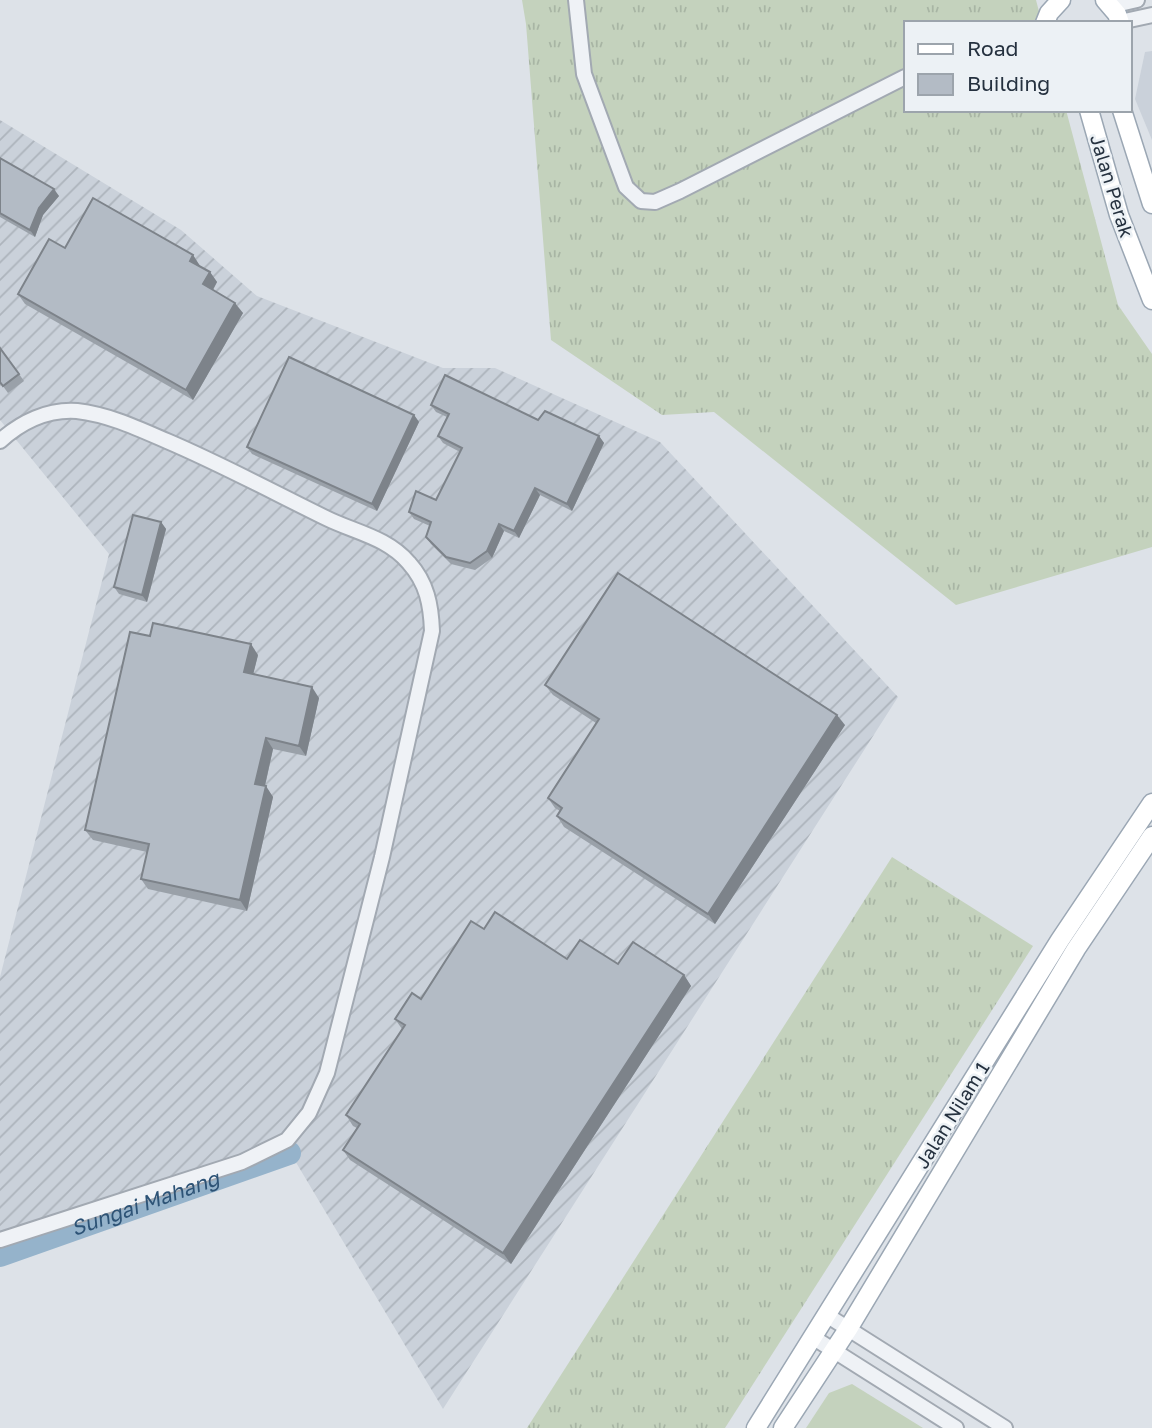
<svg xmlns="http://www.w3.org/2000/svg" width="1152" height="1428" font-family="'Golos Text',sans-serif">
<defs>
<pattern id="industrial-furrows" width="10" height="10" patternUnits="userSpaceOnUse" patternTransform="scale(1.75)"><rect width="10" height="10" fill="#cad1da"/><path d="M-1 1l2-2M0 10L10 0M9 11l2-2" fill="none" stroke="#adb4bc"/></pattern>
<pattern id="grass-tufts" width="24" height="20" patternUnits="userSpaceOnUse" patternTransform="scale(1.75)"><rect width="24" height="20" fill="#c4d2bd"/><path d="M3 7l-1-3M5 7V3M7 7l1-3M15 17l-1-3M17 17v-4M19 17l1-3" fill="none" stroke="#a8b5a4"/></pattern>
</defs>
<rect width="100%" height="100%" fill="#dde2e8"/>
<!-- built -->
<polygon fill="#cad1da" points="1152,51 1152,140 1135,99 1145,52"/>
<!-- industrial -->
<polygon fill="url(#industrial-furrows)" points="0,120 181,230 257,296 443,368 495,368 660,442 898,697 443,1409 288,1149 0,1251 0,977 109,554 0,420"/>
<!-- grass -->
<g fill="url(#grass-tufts)">
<polygon points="522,0 1036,0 1042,23 905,23 905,110 1066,110 1118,305 1152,354 1152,547 956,605 714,412 662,415 551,340 526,24"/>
<polygon points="892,857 1033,946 725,1428 527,1428"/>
</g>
<!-- park -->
<polygon fill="#c4d2bd" points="852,1384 923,1428 806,1428 829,1393"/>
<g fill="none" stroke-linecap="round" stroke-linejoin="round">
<!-- river -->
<path stroke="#95b3cb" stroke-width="24" id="s1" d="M0 1255 289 1153"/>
<!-- minor casing -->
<g stroke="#a2a9b2" stroke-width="18">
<g id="minor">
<polyline points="576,0 584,74 626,187 641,201 655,202 680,191 905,77"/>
<polyline points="1111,6 1137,0"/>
<polyline points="1120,22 1152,15"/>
<path d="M0 441C21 422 48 409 77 411 110 415 137 428 167 441 221 464 273 492 326 518 354 532 387 537 409 563 427 583 431 605 432 631L382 857 327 1073 309 1113 287 1140 242 1162 0 1240"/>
<polyline points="828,1316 1005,1428"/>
<polyline points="814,1338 956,1428"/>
</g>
</g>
<!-- major casing -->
<g stroke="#9ba7b4" stroke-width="21">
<g id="major">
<polyline points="1105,0 1117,14 1120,23"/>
<polyline points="1045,23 1049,13 1061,0"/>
<polyline points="1089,110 1119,215 1152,300"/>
<polyline points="1122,110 1152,204"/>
<polyline points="756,1428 1060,940 1152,803"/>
<polyline points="783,1428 848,1329 1076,949 1152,836"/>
</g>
</g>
<!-- minor -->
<use href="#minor" stroke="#eff2f6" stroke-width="14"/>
<!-- major -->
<use href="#major" stroke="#fff" stroke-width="18"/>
</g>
<!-- wall -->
<g fill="#9aa1a9">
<polygon points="0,158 59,196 43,215 35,237 0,217"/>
<polygon points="65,248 193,255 200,266 210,272 217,282 213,290 243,313 193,400 25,304 18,294"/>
<polygon points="1,349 24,381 8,393 0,382"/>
<polygon points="431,405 538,420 599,436 604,443 572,511 540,495 519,538 504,531 492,558 475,570 451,564 431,544 426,537 430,526 414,519 409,512 436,500 460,452 443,443 438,436 447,417 436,412"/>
<polygon points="414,415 419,422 377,511 252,454 247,447"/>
<polygon points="161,522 166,529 147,602 119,594 114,587"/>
<polygon points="258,655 253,674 319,698 306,756 273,749 265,786 273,797 247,911 148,889 141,879 147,852 93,840 85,830"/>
<polygon points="545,685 845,725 715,924 564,827 557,816 560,811 555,808 548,798 596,723 553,695"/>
<polygon points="484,929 567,959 618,964 684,975 691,986 511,1264 350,1160 343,1150 357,1128 353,1126 346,1115 402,1029 395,1019 421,999"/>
</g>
<!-- shaded-wall -->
<g fill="#7d838a">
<polygon points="54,189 59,196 43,215 35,237 30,230 39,208"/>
<polygon points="193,255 200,266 197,271 190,261"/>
<polygon points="210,272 217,282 210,295 203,284"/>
<polygon points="235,303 243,313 193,400 186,390"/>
<polygon points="414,415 419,422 377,511 372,504"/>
<polygon points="599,436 604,443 572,511 567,504"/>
<polygon points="535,488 540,495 519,538 514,531"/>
<polygon points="161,522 166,529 147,602 142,595"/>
<polygon points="499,524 504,531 492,558 487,551"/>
<polygon points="251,644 258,655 251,683 244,672"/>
<polygon points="312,687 319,698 306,756 299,746"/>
<polygon points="837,715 845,725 715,924 708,914"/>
<polygon points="266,738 273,749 263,794 255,784"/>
<polygon points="266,786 273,797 247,911 240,900"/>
<polygon points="684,975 691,986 511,1264 503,1253"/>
</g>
<!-- building -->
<g fill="#b3bbc5" stroke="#7d838a" stroke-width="2">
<polygon points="0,158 54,189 39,208 30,230 0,213"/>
<polygon points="93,198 193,255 190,261 210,272 203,284 235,303 186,390 18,294 49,239 65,248"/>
<polygon points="0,348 19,374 3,386 0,382"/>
<polygon points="289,357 414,415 372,504 247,447"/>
<polygon points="445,375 538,420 545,411 599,436 567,504 535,488 514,531 499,524 487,551 470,563 446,557 426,537 431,522 409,512 416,491 436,500 462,448 438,436 449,414 431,405"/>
<polygon points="133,515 161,522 142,595 114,587"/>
<polygon points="618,573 837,715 708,914 557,816 562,808 548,798 599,719 545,685"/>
<polygon points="153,623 251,644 244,672 312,687 299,746 266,738 255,784 266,786 240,900 141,879 149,844 85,830 130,632 150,636"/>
<polygon points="495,912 567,959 580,940 618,964 633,942 684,975 503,1253 343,1150 360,1124 346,1115 405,1025 395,1019 412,993 421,999 471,921 484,929"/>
</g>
<g text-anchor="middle" stroke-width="5" stroke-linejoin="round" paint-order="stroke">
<!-- street labels -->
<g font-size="19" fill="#25313f" stroke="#ecf1f5">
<text transform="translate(1112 186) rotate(73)" y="7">Jalan Perak</text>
<text transform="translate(952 1115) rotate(-58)" y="7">Jalan Nilam 1</text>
</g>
<!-- water labels -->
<g font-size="21" font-style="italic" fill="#2d5376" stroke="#ecf1f5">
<text dy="7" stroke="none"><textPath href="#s1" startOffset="154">Sungai Mahang</textPath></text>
</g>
</g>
<!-- legend -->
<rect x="904" y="21" width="228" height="91" fill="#ecf1f5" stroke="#9ca4ac" stroke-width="2"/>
<rect x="918" y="44" width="35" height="10" fill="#ffffff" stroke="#9ca4ac" stroke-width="2"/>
<text x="967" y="56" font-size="21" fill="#25313f">Road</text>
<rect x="918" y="74" width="35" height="21" fill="#b3bbc5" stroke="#9ca4ac" stroke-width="2"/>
<text x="967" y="91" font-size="21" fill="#25313f">Building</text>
</svg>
